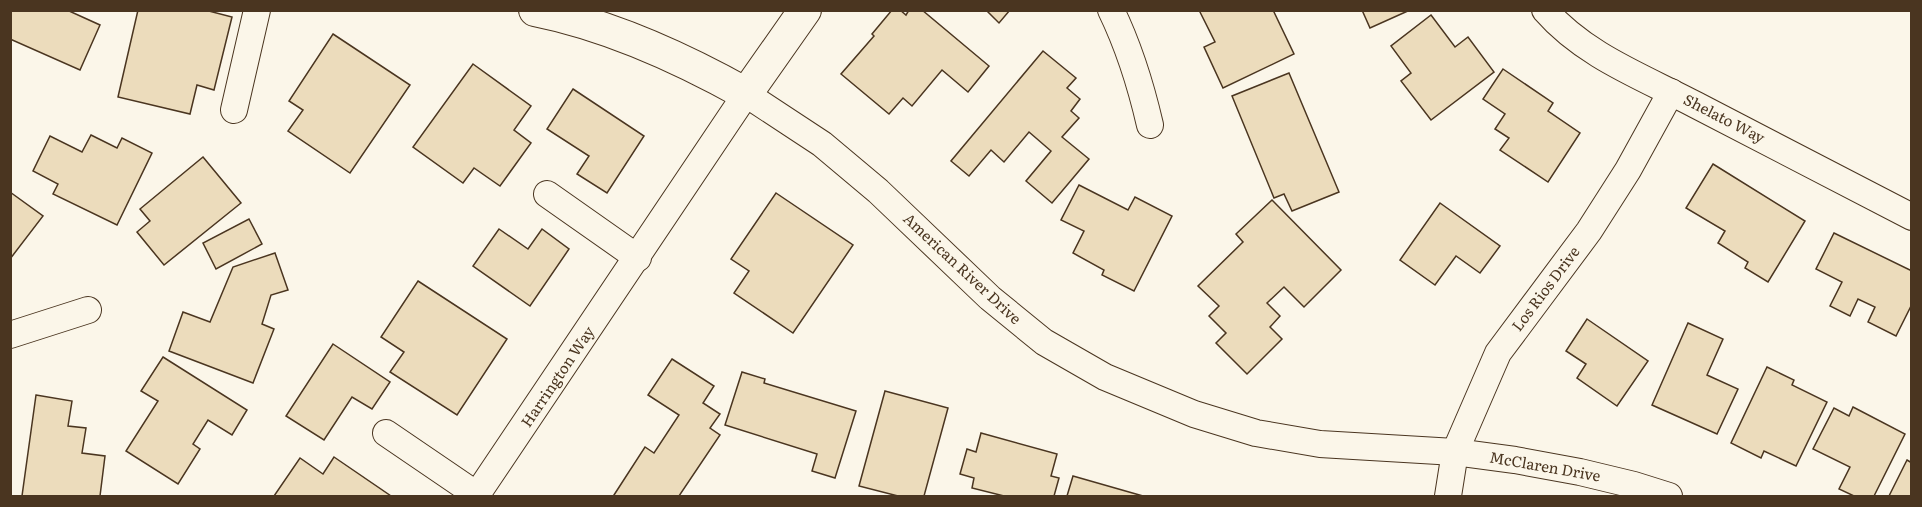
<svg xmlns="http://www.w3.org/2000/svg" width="1922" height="507" font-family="Literata,serif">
<rect width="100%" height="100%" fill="#fbf6e9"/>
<!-- building -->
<g fill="#ecdcbc" stroke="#4a3520" stroke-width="1.5">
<polygon points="10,10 67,10 100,25 80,70 10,39"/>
<polygon points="138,10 205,10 232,17 214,90 197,85 190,114 118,97"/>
<polygon points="892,10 900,10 906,15 909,10 922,10 989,66 968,92 942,70 912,106 903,98 889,114 841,74 874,36 872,34"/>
<polygon points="986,10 1010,10 999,23"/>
<polygon points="1199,10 1273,10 1294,54 1223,88 1204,47 1215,42"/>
<polygon points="1362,10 1410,10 1370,28"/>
<polygon points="1431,15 1455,47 1468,37 1494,72 1431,120 1401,81 1411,73 1391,46"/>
<polygon points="333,34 410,85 350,173 288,131 303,110 289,101"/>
<polygon points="1043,51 1076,78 1067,88 1080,99 1071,111 1079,118 1062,137 1089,159 1052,203 1026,181 1051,151 1029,132 1004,162 991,150 969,176 951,161"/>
<polygon points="473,64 531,106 514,130 531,143 500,186 474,168 463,183 413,147"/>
<polygon points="1503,69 1553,103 1548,111 1580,133 1548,182 1500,150 1509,138 1495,129 1505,114 1483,99"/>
<polygon points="1289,73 1339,192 1292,211 1284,194 1274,198 1232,96"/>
<polygon points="573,89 644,136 607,193 577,174 589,156 547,129"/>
<polygon points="91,135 117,148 122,138 152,153 117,225 53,194 58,184 33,171 50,136 82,152"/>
<polygon points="203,157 241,203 164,265 137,232 150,221 140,209"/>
<polygon points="1713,164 1805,221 1768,282 1745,268 1748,262 1718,243 1725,231 1686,208"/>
<polygon points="1079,185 1128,210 1135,197 1172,216 1134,291 1102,275 1104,270 1073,253 1084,231 1061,220"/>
<polygon points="10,192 43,216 10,259"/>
<polygon points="776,193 853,245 793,333 734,293 749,271 731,259"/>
<polygon points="1272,200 1341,270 1304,307 1284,287 1267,303 1280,316 1270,327 1282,339 1247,374 1216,343 1226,333 1209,316 1219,306 1198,286 1243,242 1236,234"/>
<polygon points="1440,203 1500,246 1480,273 1456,256 1435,285 1400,260"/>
<polygon points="249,219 262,244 216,269 203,243"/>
<polygon points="499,229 528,249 542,229 569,249 530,306 473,266"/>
<polygon points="1834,233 1912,271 1912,304 1896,336 1868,322 1875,307 1858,299 1850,316 1830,306 1842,282 1816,269"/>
<polygon points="275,253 288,290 271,295 262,324 274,329 253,383 169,351 183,312 210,322 233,267"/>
<polygon points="418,281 507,339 457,415 390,372 404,352 381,337"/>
<polygon points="1587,319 1648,361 1617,406 1577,378 1586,364 1566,351"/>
<polygon points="1688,323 1723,339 1707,375 1738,389 1717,434 1652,405"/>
<polygon points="333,344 390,382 372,409 352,397 324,440 286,416"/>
<polygon points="163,357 247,410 232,435 208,420 193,444 200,449 178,484 126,451 158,401 141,391"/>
<polygon points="672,359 714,386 703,403 720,414 710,428 720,435 679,496 615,496 614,495 645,447 654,453 679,415 648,395"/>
<polygon points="1767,367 1794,380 1792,385 1827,402 1796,466 1764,451 1761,458 1731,443"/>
<polygon points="742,372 765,379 764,383 856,411 835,478 812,471 817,454 725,425"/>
<polygon points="885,391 948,408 924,496 898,496 859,486"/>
<polygon points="36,395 72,401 68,426 86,428 82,453 105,456 100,496 22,496"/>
<polygon points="1853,407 1905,434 1874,496 1854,496 1839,489 1850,467 1813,449 1834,408 1849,416"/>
<polygon points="981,433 1057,454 1051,476 1059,478 1054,496 1004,496 972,488 974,478 960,474 967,449 976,452"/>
<polygon points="334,457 391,496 274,496 300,458 323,474"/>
<polygon points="1907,460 1912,463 1912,496 1889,496"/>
<polygon points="1073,476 1143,496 1067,496"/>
</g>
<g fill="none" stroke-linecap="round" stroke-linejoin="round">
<!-- minor casing -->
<g stroke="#4a3520" stroke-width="28">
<g id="minor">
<path d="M1111 10C1129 47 1141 86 1150 125"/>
<path d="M1545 10C1585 56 1643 77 1696 105 1768 142 1840 179 1912 217"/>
<polyline points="234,110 257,10"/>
<polyline points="547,194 638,258"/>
<polyline points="10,335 88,310"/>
<polyline points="386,433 477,495"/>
<polyline points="476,496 746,94 822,144 878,191 990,298 1044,342 1105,377 1194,414 1256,433 1320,444 1455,452 1515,460 1580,472 1634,485 1669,496"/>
<polyline points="1448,496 1455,452 1498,353 1589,231 1628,170 1671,92"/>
</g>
</g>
<!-- tertiary casing -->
<g stroke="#4a3520" stroke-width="34">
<path id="tertiary" d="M535 10C610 25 680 57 746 94L805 10"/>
</g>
<!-- minor -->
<use href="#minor" stroke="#fbf6e9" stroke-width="26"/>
<!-- tertiary -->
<use href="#tertiary" stroke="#fbf6e9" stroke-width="32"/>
</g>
<g text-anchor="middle" stroke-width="4.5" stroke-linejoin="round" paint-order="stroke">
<!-- street labels -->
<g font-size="15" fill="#4a3520" stroke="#fbf6e9">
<text transform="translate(1724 119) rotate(27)" y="5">Shelato Way</text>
<text transform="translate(962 269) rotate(43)" y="5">American River Drive</text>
<text transform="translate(1546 289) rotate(-53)" y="5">Los Rios Drive</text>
<text transform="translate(558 377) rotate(-56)" y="5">Harrington Way</text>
<text transform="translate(1545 467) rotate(10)" y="5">McClaren Drive</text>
</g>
</g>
<!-- border -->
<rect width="1922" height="507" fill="none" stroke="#4a3520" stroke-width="24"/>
</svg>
